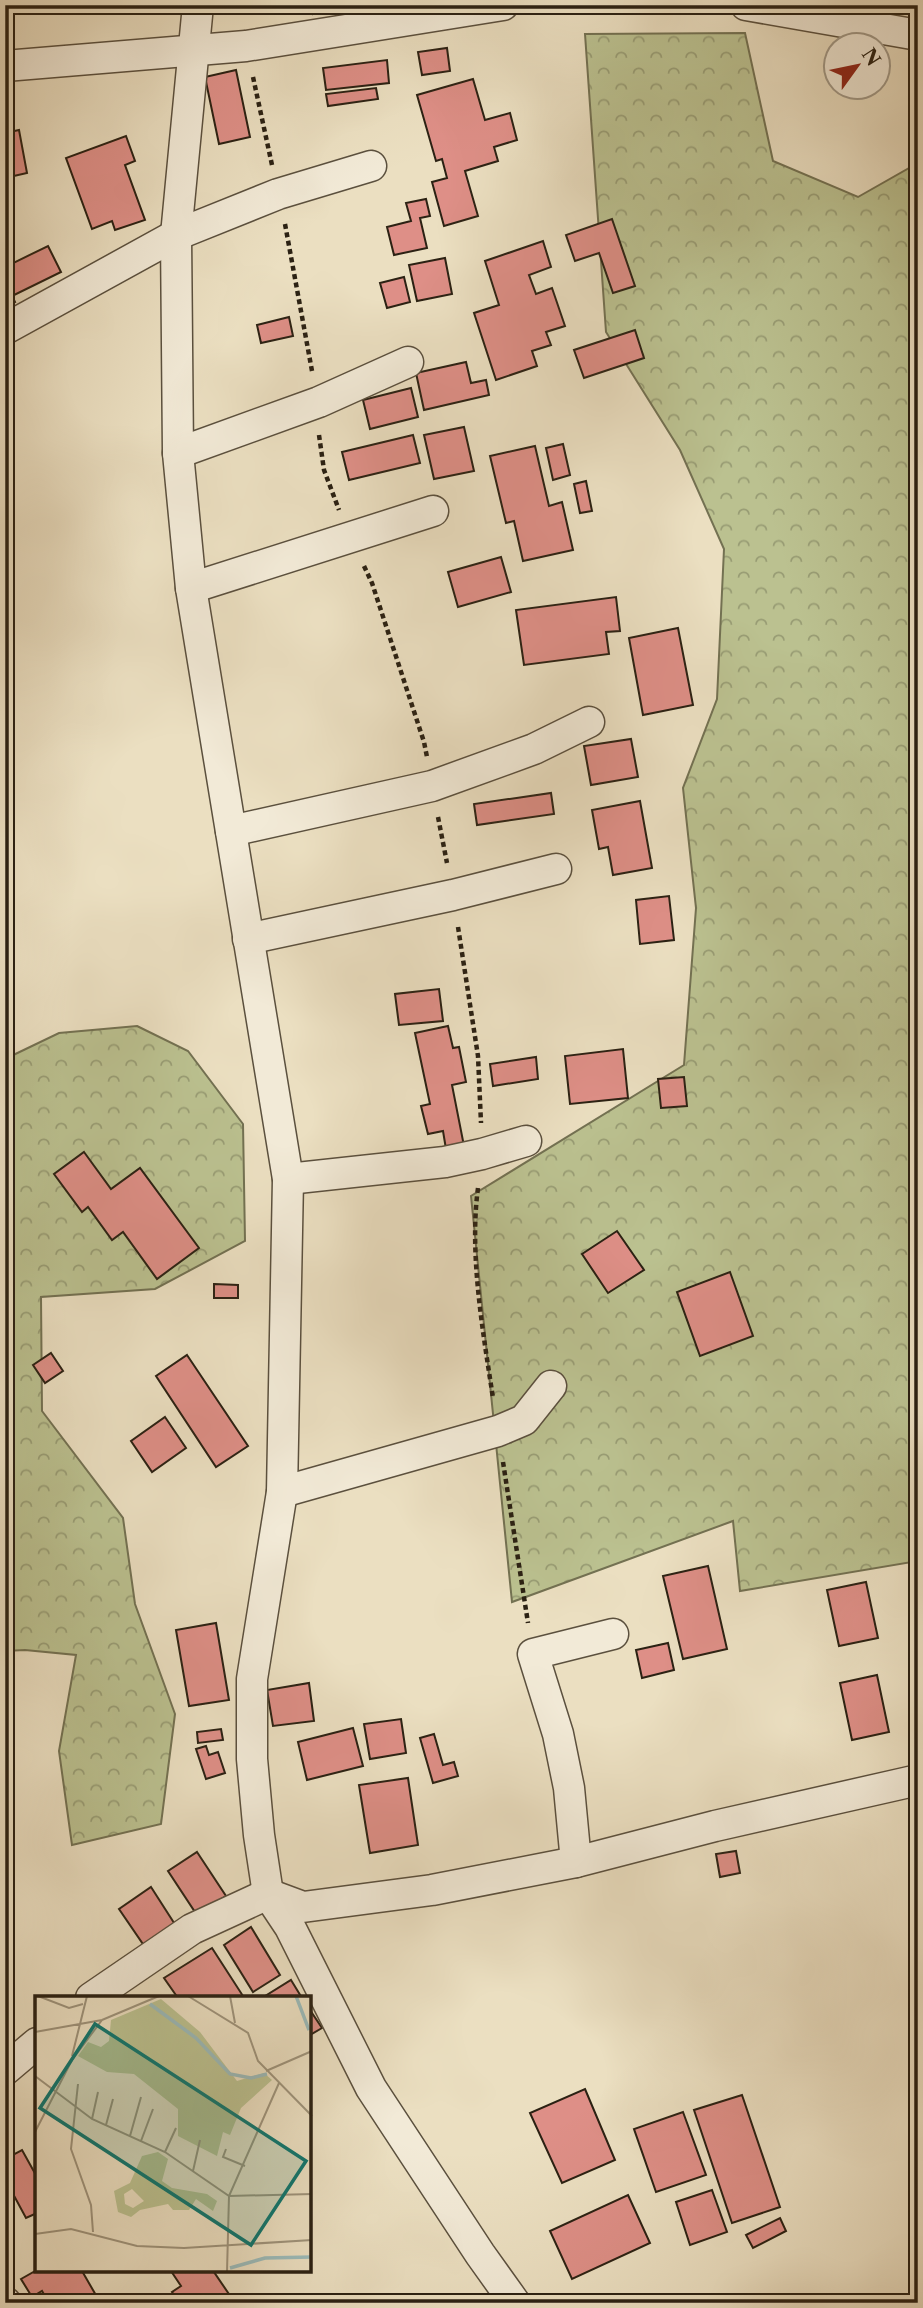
<svg xmlns="http://www.w3.org/2000/svg" width="923" height="2308" font-family="'Libre Caslon Text',serif">
<defs>
<pattern id="forest-crowns" width="20" height="18" patternUnits="userSpaceOnUse" patternTransform="scale(1.75)"><rect width="20" height="18" fill="#bbc190"/><path d="M2 6a3 3 0 1 1 6 0M12 15a3 3 0 1 1 6 0" fill="none" stroke="#989c74"/></pattern>
</defs>
<rect width="100%" height="100%" fill="#ebdfc1"/>
<filter id="stains"><feTurbulence type="fractalNoise" baseFrequency=".00286" numOctaves="4"/><feColorMatrix values="0 0 0 0 .2 0 0 0 0 .09 0 0 0 0 .02 0 0 0 .5 -.17"/></filter>
<radialGradient id="worn" r=".72"><stop offset=".6" stop-color="#630" stop-opacity="0"/><stop offset="1" stop-color="#630" stop-opacity=".3"/></radialGradient>
<!-- forest -->
<g fill="url(#forest-crowns)" stroke="#737152" stroke-width="2">
<polygon points="745,33 773,161 858,197 918,163 918,1561 740,1591 733,1521 512,1602 471,1196 684,1065 696,908 683,788 717,699 724,549 680,450 606,332 585,34"/>
<polygon points="137,1026 188,1051 243,1124 245,1241 155,1289 41,1297 42,1411 123,1518 135,1604 175,1714 161,1824 72,1845 59,1751 76,1655 25,1650 5,1651 5,1059 59,1033"/>
</g>
<!-- building -->
<g fill="#de8f87" stroke="#2b2113" stroke-width="2">
<polygon points="311,5 364,5 313,14"/>
<polygon points="447,48 450,71 422,75 418,52"/>
<polygon points="387,60 389,83 326,90 323,68"/>
<polygon points="236,70 250,137 219,144 205,77"/>
<polygon points="473,79 485,120 510,113 517,140 494,147 498,161 465,171 478,216 444,226 432,182 447,178 442,159 436,161 417,95"/>
<polygon points="376,88 378,99 328,106 326,94"/>
<polygon points="19,130 27,173 5,178 5,133"/>
<polygon points="126,136 135,161 125,165 145,220 115,230 112,221 92,229 66,158"/>
<polygon points="426,199 430,216 420,218 427,248 394,255 387,227 411,221 406,203"/>
<polygon points="612,219 635,286 613,293 599,253 575,261 566,235"/>
<polygon points="543,241 551,267 529,275 536,294 552,288 565,326 546,332 551,345 532,351 537,366 496,380 474,313 499,305 485,261"/>
<polygon points="48,246 61,272 12,296 15,302 5,306 5,267"/>
<polygon points="445,258 452,294 417,301 409,265"/>
<polygon points="404,277 410,302 387,308 380,283"/>
<polygon points="289,317 293,336 261,343 257,325"/>
<polygon points="635,330 644,358 584,378 574,350"/>
<polygon points="466,362 471,383 486,380 489,395 424,410 416,373"/>
<polygon points="411,388 418,417 370,429 363,400"/>
<polygon points="464,427 474,471 434,479 424,435"/>
<polygon points="413,435 420,463 349,480 342,452"/>
<polygon points="563,444 570,475 553,480 546,448"/>
<polygon points="535,446 549,506 562,502 573,550 523,561 514,521 506,523 490,456"/>
<polygon points="586,481 592,511 580,513 574,484"/>
<polygon points="501,557 511,592 458,607 448,572"/>
<polygon points="616,597 620,631 606,632 609,654 524,665 516,610"/>
<polygon points="678,628 693,705 643,715 629,638"/>
<polygon points="631,739 638,777 591,785 584,746"/>
<polygon points="551,793 554,814 477,825 474,804"/>
<polygon points="640,801 652,868 613,875 608,847 599,849 592,810"/>
<polygon points="669,896 674,940 640,944 636,900"/>
<polygon points="439,989 443,1021 399,1025 395,994"/>
<polygon points="448,1026 453,1048 459,1047 466,1082 452,1085 464,1146 446,1149 443,1131 428,1134 421,1106 430,1104 415,1033"/>
<polygon points="623,1049 628,1098 570,1104 565,1056"/>
<polygon points="536,1057 538,1079 493,1086 490,1064"/>
<polygon points="684,1077 687,1106 661,1108 658,1079"/>
<polygon points="84,1152 111,1189 140,1168 199,1248 157,1279 123,1232 112,1240 88,1207 82,1212 54,1174"/>
<polygon points="617,1231 644,1270 608,1293 582,1254"/>
<polygon points="730,1272 753,1336 700,1356 677,1292"/>
<polygon points="214,1284 238,1285 238,1298 214,1298"/>
<polygon points="51,1353 63,1371 45,1383 33,1365"/>
<polygon points="187,1355 248,1446 216,1467 156,1376"/>
<polygon points="165,1417 186,1448 152,1472 131,1441"/>
<polygon points="708,1566 727,1649 683,1659 663,1576"/>
<polygon points="866,1582 878,1638 839,1646 827,1590"/>
<polygon points="216,1623 229,1700 189,1706 176,1630"/>
<polygon points="668,1643 674,1670 642,1678 636,1650"/>
<polygon points="877,1675 889,1732 852,1740 840,1683"/>
<polygon points="309,1683 314,1721 273,1726 267,1690"/>
<polygon points="401,1719 406,1753 370,1759 364,1724"/>
<polygon points="353,1728 363,1766 307,1780 298,1742"/>
<polygon points="221,1729 223,1740 198,1743 197,1732"/>
<polygon points="434,1734 443,1765 454,1762 458,1776 433,1783 420,1738"/>
<polygon points="206,1746 209,1755 218,1752 225,1773 206,1779 196,1749"/>
<polygon points="408,1778 418,1845 370,1853 359,1785"/>
<polygon points="736,1851 740,1873 720,1877 716,1854"/>
<polygon points="197,1852 226,1896 197,1915 168,1871"/>
<polygon points="151,1887 176,1926 145,1947 119,1909"/>
<polygon points="251,1927 280,1975 253,1992 224,1945"/>
<polygon points="212,1948 243,1996 239,1998 178,1998 164,1978"/>
<polygon points="291,1980 302,1998 262,1998"/>
<polygon points="310,2010 322,2028 310,2035"/>
<polygon points="585,2089 615,2160 562,2183 530,2113"/>
<polygon points="742,2095 780,2207 732,2223 694,2110"/>
<polygon points="683,2112 706,2175 656,2192 634,2129"/>
<polygon points="22,2150 37,2177 37,2213 26,2218 5,2179 5,2159"/>
<polygon points="712,2190 727,2232 690,2245 676,2202"/>
<polygon points="628,2195 650,2243 572,2279 550,2231"/>
<polygon points="780,2218 786,2231 753,2248 746,2235"/>
<polygon points="37,2270 82,2271 97,2297 87,2303 49,2303 42,2291 32,2297 21,2279"/>
<polygon points="171,2271 215,2271 214,2272 235,2303 180,2303 172,2292 181,2286"/>
</g>
<g fill="none" stroke-linecap="round" stroke-linejoin="round">
<!-- street casing -->
<g stroke="#5b503e" stroke-width="33">
<g id="street">
<polyline points="198,5 176,235 178,453 191,588 288,1179 282,1492 252,1679 252,1759 259,1835 268,1894 290,1927 371,2088 480,2254 515,2303"/>
<polyline points="746,5 918,35"/>
<polyline points="5,66 246,46 503,5"/>
<polyline points="5,329 176,235 278,194 371,166"/>
<polyline points="178,453 319,402 408,362"/>
<polyline points="191,588 433,511"/>
<polyline points="231,831 432,786 534,749 589,722"/>
<polyline points="248,939 453,895 556,869"/>
<polyline points="288,1179 445,1162 482,1154 526,1141"/>
<polyline points="282,1492 498,1431 524,1420 551,1386"/>
<polyline points="576,1862 569,1788 558,1734 533,1654 613,1634"/>
<polyline points="91,1998 192,1929 268,1894 303,1907 432,1890 576,1862 715,1826 918,1780"/>
<polyline points="5,2070 37,2043"/>
<polyline points="5,2302 6,2303"/>
</g>
</g>
<!-- path -->
<g stroke="#2b2113" stroke-width="4.5" stroke-dasharray="5 3.5" stroke-linecap="butt">
<polyline points="253,77 272,165"/>
<polyline points="285,224 312,371"/>
<polyline points="319,435 324,470 339,510"/>
<polyline points="364,566 372,583 424,742 427,757"/>
<polyline points="438,817 447,863"/>
<polyline points="458,927 478,1056 481,1123"/>
<path d="M478 1188C469 1254 483 1332 493 1398"/>
<polyline points="503,1462 528,1623"/>
</g>
<!-- street -->
<use href="#street" stroke="#f2ead7" stroke-width="30"/>
</g>
<!-- overview -->
<g transform="translate(35 1996)">
<rect width="276" height="276" fill="#ebdfc1"/>
<path d="M126 3 165 36 202 85 229 77 237 84 206 112 195 139 188 136 182 160 143 140V113L99 78 72 76 43 60 53 46 66 51 74 45 76 24ZM123 156 133 163 127 185 137 192 172 198 182 205 178 215 161 203 154 214H138L133 208 105 214 96 221 83 216 79 195 95 187 107 160ZM97 193 109 205 98 212 90 208 89 198Z" fill="#bbc190" fill-rule="evenodd"/>
<path fill="none" stroke="#9bbbba" stroke-width="3.5" d="M261 0 274 34M115 8 161 42 195 78 216 82 232 78M195 272 230 262 277 261"/>
<path fill="none" stroke="#9e937b" stroke-width="2" d="M3 0 34 12 48 8M153 0 213 37 223 65 277 120M195 0 200 27M0 36 67 24 124 0M37 60 52 0M231 75 277 55M0 80 57 123 130 156 194 200 277 198M43 88 36 153 56 209 58 236M57 123 63 96M71 129 78 103M0 136 37 64 67 24M95 140 106 101M106 145 118 113M191 153 188 161 210 170M130 156 141 132M158 175 165 144M0 238 36 233 102 250 149 252 277 244M192 276 194 200 244 87"/>
<path fill="#0f766e" fill-opacity="0.15" stroke="#0f766e" stroke-width="3.5" d="M60 28 271 165 216 249 5 112Z"/>
<rect width="276" height="276" fill="none" stroke="#2b2113" stroke-width="3.5"/>
</g>
<!-- margin -->
<rect width="923" height="2308" fill="none" stroke="#ebdfc1" stroke-width="28"/>
<rect x="7" y="7" width="909" height="2294" fill="none" stroke="#2b2113" stroke-width="3.5"/>
<rect x="14" y="14" width="895" height="2280" fill="none" stroke="#2b2113" stroke-width="2"/>
<!-- north arrow -->
<g transform="translate(857 66) rotate(57)"><circle r="33" fill="#f2ead7" stroke="#a29a89" stroke-width="2"/>
<path d="M0-5L12 26L0 18L-12 26Z" fill="#8f2418"/>
<text y="-10" font-size="19" font-weight="bold" text-anchor="middle" fill="#2b2113">N</text>
</g>
<rect width="100%" height="100%" filter="url(#stains)"/>
<rect width="100%" height="100%" fill="url(#worn)"/>
</svg>
